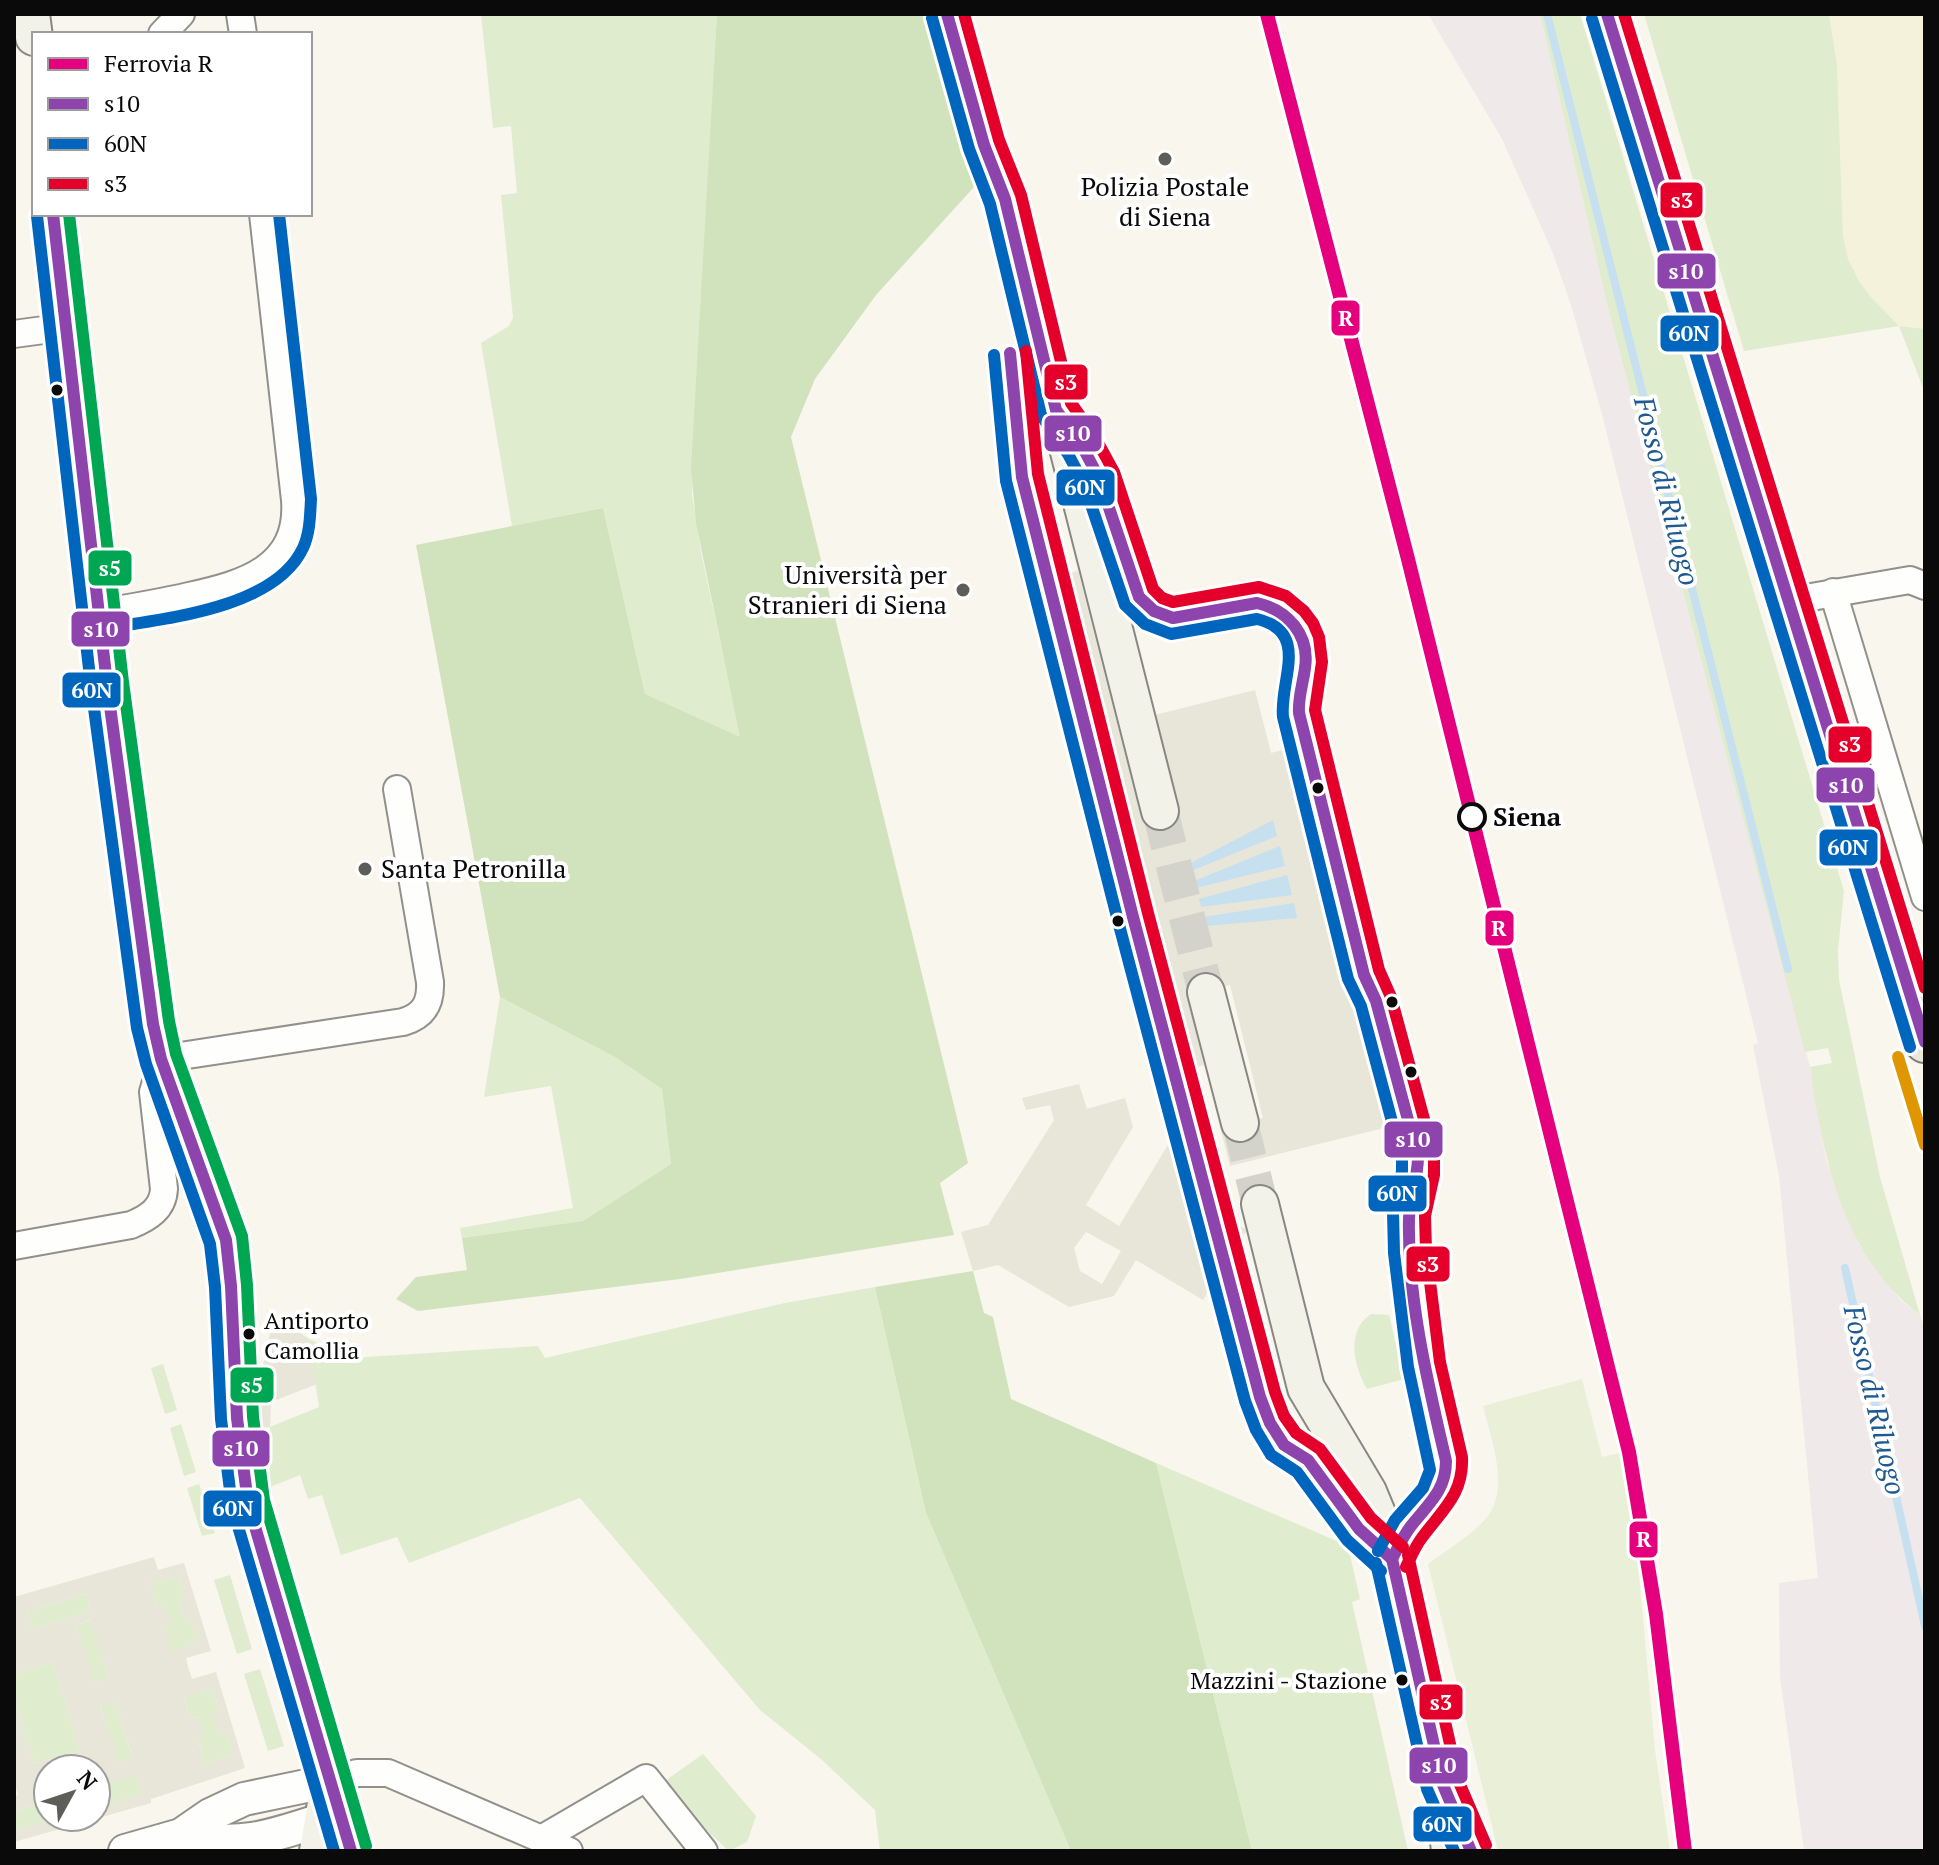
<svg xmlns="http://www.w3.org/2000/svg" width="1939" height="1865" font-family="'PT Serif',serif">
<rect width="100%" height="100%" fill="#f8f6ed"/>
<!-- industrial -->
<polygon fill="#efe9ea" points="1428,14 1540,14 1607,304 1810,1067 1826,1160 1859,1244 1900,1300 1920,1315 1925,1331 1925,1851 1804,1851 1780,1677 1779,1583 1818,1578 1779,1176 1753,1045 1758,1043 1602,414 1571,305 1552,251 1502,139"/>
<!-- farmland -->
<polygon fill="#f4f2da" points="1829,14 1925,14 1925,329 1899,326 1871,297 1860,283 1848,259 1843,237 1837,65"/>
<!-- green -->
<g fill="#e0ecce">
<polygon points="481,14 717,14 692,494 701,552 741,738 645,694 603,508 512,526 481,343 509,326 513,318 501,195 517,193 511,126 493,128"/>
<path d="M1540 14H1580L1844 891 1838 950 1839 980 1880 1177 1920 1315C1843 1257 1823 1158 1810 1067L1832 1063 1828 1048 1805 1052 1607 304Z"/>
<polygon points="1644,14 1829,14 1837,65 1843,236 1848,259 1860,283 1871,297 1899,326 1925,329 1925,393 1899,326 1744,351"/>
<polygon points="500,997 615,1057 662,1089 671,1164 583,1221 462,1238 460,1228 573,1208 551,1086 484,1097"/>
<polygon points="875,1287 926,1513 1071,1851 880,1851 875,1810 822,1760 760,1710 580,1498 409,1563 397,1537 341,1555 322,1495 308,1499 300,1475 270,1487 270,1427 319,1407 309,1339 351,1358 538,1346 545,1358 785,1303"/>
<path d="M1371 1314 1389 1315 1404 1379 1367 1389C1354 1367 1345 1331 1371 1314Z"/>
<polygon points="163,1364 177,1410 165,1414 151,1368"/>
<polygon points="181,1424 196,1472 184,1476 170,1428"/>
<polygon points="1156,1463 1348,1546 1360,1599 1352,1602 1408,1851 1252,1851"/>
<polygon points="199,1484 215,1533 202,1536 187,1488"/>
<polygon points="178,1575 185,1598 179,1600 185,1621 192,1619 199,1643 171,1652 164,1628 163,1604 157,1606 150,1584"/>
<polygon points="230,1575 252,1649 237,1654 214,1580"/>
<polygon points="86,1594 91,1612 32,1629 27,1611"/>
<polygon points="92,1620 109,1678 93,1683 76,1625"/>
<polygon points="53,1662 80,1750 34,1764 14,1697 14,1674"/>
<polygon points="260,1669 284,1746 268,1751 244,1674"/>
<polygon points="212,1688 219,1710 219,1734 226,1732 233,1755 205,1764 198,1740 197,1717 190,1719 184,1696"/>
<polygon points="115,1701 133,1759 117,1763 100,1705"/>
<polygon points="703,1754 756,1816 747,1842 729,1851 664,1790 662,1783"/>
<polygon points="137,1774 143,1794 96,1808 96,1787"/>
<polygon points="48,1801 48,1817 59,1818 14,1831 14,1811"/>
</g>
<!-- forest -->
<g fill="#d0e3bd">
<polygon points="717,14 928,14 974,187 876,295 815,379 791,437 968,1163 940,1183 954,1235 680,1279 418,1311 396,1299 416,1277 467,1270 462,1238 583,1221 671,1164 662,1089 615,1057 500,997 416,545 603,508 645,694 740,737 696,523 691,469"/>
<polygon points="973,1271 984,1313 993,1317 1011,1399 1156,1463 1252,1851 1071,1851 926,1513 875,1287"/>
</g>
<!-- pitch -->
<path fill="#eaf0d8" d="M1582 1379 1602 1457 1622 1452 1639 1574 1655 1750 1670 1851H1498L1428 1564C1446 1550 1481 1530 1491 1511 1508 1481 1490 1436 1483 1406Z"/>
<!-- plaza -->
<g fill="#e8e5d9" fill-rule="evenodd">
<polygon points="1078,571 1141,816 1175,807 1151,716 1255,690 1271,753 1306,744 1400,1124 1230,1166 1216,1110 1239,1123 1263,1118 1230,985 1187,996 1204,1065 1188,1069 1149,1045 1039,582"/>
<path d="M1079 1084 1087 1109 1125 1098 1133 1127 1086 1205 1119 1226 1195 1100 1223 1216 1247 1230 1203 1300 1136 1260 1114 1296 1069 1307 998 1265 973 1271 961 1232 988 1225 1054 1120 1050 1105 1026 1110 1022 1098ZM1086 1232 1121 1251 1102 1284 1080 1271 1074 1248Z"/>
<polygon points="267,1310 309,1339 317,1384 271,1402 270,1427 258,1428 257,1394 270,1333"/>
<path d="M154 1557 158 1570 184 1563 211 1651 186 1658 188 1667 192 1679 216 1672 245 1768 151 1799V1803L14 1842V1831L59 1817H96V1808L143 1794 137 1775 96 1787V1769H48V1801L14 1811V1796L18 1795 14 1780V1697L34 1764 80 1750 53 1662 14 1674V1597ZM178 1575 185 1598 179 1600 185 1621 192 1620 199 1643 172 1651 164 1628 171 1626 164 1604 157 1606 150 1584ZM86 1594 91 1612 32 1629 27 1611ZM91 1620 109 1677 94 1683 76 1625ZM212 1688 219 1710 212 1712 219 1734 226 1732 233 1755 205 1764 198 1741 204 1738 198 1717 190 1719 184 1697ZM115 1701 133 1758 118 1763 100 1706Z"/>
</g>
<!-- water -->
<g fill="#c6e0f0">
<polygon points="1273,820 1277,836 1191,871 1189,864"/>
<polygon points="1280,846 1285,866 1196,888 1194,881"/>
<polygon points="1287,875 1292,895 1201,907 1199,899"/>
<polygon points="1294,903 1297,918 1206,926 1203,917"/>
</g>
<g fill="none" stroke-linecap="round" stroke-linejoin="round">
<!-- stream -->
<g stroke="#c6e0f0" stroke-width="8">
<polyline points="1547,14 1788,969"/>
<polyline points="1845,1268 1925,1626"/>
</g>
<!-- secondary-tunnel -->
<g stroke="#d4d3cb" stroke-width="36" stroke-dasharray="36 18" stroke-linecap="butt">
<polyline points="1160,811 1206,992"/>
<polyline points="1240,1123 1260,1204"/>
</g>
<!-- minor casing -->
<g stroke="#91908c" stroke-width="30">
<g id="minor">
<polyline points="240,14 243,34"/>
<polyline points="162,34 181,14"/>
<polyline points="14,334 66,327"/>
<polyline points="1833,592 1925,897"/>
<polyline points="1788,601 1910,580 1925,586"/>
<path d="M98 613C129 608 159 603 189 596 244 584 300 568 295 500L263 214"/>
<path d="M161 1059 403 1022C424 1016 431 1003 430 982L397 789"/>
<path d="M14 1246 131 1225C148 1218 163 1209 164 1189L153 1092 156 1082 166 1073"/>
<polyline points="330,1781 357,1773 388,1773 569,1851"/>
<polyline points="543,1838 646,1778 704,1851"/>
</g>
</g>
<!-- tertiary casing -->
<g stroke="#91908c" stroke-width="36">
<g id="tertiary">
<path d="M1065 423 1099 478 1139 597 1148 608 1160 616 1173 618 1257 603C1286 607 1308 631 1306 662 1305 680 1296 694 1299 713L1364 975 1376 1001 1418 1157V1173L1409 1214 1410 1251 1424 1365 1446 1461C1449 1492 1428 1504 1411 1526 1403 1536 1398 1548 1392 1559"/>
<path d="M181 1835C247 1850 278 1833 340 1814"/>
<polyline points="125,1851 181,1835 210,1815 244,1799 330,1781"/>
</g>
</g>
<!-- secondary casing -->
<g stroke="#888783" stroke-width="40">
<g id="secondary">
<polyline points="31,14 34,37"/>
<polyline points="947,14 984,145 1005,199 1160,811"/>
<polyline points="53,214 107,684 153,1024 161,1059 226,1240 231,1286 237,1418 248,1503 351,1851"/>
<polyline points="1206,992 1240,1123"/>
<polyline points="1260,1204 1306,1388 1368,1492 1385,1533 1443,1785 1450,1851"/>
<polyline points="318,1851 328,1791"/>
</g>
</g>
<!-- primary casing -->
<g stroke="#7e7e7a" stroke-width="44">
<polyline id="primary" points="1607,14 1925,1042"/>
</g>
<!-- minor -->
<use href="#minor" stroke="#fefefc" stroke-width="26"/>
<!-- tertiary -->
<use href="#tertiary" stroke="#fefefc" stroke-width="32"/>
<!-- secondary -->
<use href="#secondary" stroke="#f3f2e8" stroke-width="36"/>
<!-- primary -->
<use href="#primary" stroke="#eae6d8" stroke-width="40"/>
<!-- bus-1 casing -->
<g stroke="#fff" stroke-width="18">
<g id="bus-1">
<path d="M947 14 984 145 1005 199 1056 410 1082 446 1099 478 1139 597 1154 611 1173 618 1257 603C1288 610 1310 635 1305 668 1303 684 1298 697 1299 713L1364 975 1376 1001 1418 1157C1418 1178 1410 1197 1409 1218 1407 1297 1428 1384 1446 1461 1446 1491 1428 1504 1411 1526 1403 1536 1398 1548 1392 1559"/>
<polyline points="1607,14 1925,1042"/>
<polyline points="53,214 107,684 153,1024 161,1059 226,1240 231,1286 237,1418 248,1503 351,1851"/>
<polyline points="1010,353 1022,477 1133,917 1260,1397 1270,1423 1284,1445 1308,1460 1359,1529 1392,1559"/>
<polyline points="1392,1559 1443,1785 1471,1851"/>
</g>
</g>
<!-- bus-2 casing -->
<g stroke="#fff" stroke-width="18">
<g id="bus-2">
<path d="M932 18 969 149 990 204 1041 415 1068 454 1084 484 1125 605 1145 624 1171 634 1257 619C1311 632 1279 681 1283 717L1348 979 1361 1006 1402 1159V1171L1393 1212 1394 1253 1408 1367 1430 1470 1423 1488 1395 1520 1378 1551"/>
<polyline points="1592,19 1910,1047"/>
<polyline points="37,216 91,686 137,1028 146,1064 210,1244 215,1287 221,1419 232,1506 334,1851"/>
<polyline points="994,355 1006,481 1118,921 1245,1401 1256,1430 1271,1455 1297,1472 1347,1540 1381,1571"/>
<path d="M101 629C160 619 274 610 303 548 310 533 310 516 311 499L279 214"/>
<polyline points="1376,1563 1427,1789 1454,1851"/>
</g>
</g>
<!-- bus-3 casing -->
<g stroke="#fff" stroke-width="18">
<g id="bus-3">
<path d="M964 14 999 140 1021 195 1071 403 1095 437 1114 472 1153 589 1162 598 1173 602 1259 587 1286 596 1304 611 1313 623 1319 637 1322 662 1315 710 1379 970 1391 997 1434 1156V1175L1425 1216 1426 1250 1440 1362 1462 1457C1464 1495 1441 1511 1421 1539 1415 1547 1411 1557 1406 1567"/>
<polyline points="1624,14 1925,988"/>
<polyline points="1026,351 1038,474 1148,913 1275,1392 1284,1416 1296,1433 1320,1449 1371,1518 1403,1547"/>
<polyline points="1408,1555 1458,1780 1486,1845"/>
</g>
</g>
<!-- bus-4 casing -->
<g stroke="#fff" stroke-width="18">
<polyline id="bus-4" points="69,214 123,682 169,1021 176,1054 242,1236 247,1285 253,1417 264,1500 366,1846"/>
</g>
<!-- bus-5 casing -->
<g stroke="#fff" stroke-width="18">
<polyline id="bus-5" points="1898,1057 1925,1145"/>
</g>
<!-- bus-1 -->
<use href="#bus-1" stroke="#8e44ad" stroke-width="12"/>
<!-- bus-2 -->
<use href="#bus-2" stroke="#0065bd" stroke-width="12"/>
<!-- bus-3 -->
<use href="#bus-3" stroke="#e4002b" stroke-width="12"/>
<!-- bus-4 -->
<use href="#bus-4" stroke="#00a651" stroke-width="12"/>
<!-- bus-5 -->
<use href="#bus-5" stroke="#df9601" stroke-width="12"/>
<!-- rail-1 casing -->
<g stroke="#fff" stroke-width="20">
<polyline id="rail-1" points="1267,14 1408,559 1629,1452 1656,1614 1685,1851"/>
</g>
<!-- rail-1 -->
<use href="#rail-1" stroke="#e5007d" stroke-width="14"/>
</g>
<!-- markers -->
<g fill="#5d5d59" stroke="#fff" stroke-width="3">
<circle cx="1165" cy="159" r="8"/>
<circle cx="963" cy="590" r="8"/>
<circle cx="365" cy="869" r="8"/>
</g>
<g fill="#0a0a0a" stroke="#fff" stroke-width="3">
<circle cx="57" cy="390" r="7"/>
<circle cx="1318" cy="788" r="7"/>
<circle cx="1118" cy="921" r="7"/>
<circle cx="1392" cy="1002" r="7"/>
<circle cx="1411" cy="1072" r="7"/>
<circle cx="249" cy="1334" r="7"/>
<circle cx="1402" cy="1680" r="7"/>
</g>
<circle fill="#fff" stroke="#0a0a0a" stroke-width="4" cx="1472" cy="817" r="13"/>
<g text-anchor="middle" stroke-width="8" stroke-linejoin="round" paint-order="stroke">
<!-- bus labels -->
<g font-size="24" fill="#0a0a0a" stroke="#fff" text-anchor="start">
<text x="264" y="1329">Antiporto<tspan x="264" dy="30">Camollia</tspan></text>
<text x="1387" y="1689" text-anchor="end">Mazzini - Stazione</text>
</g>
<!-- poi labels -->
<g font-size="26" fill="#0a0a0a" stroke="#fff">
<text x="1165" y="196">Polizia Postale<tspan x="1165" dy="30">di Siena</tspan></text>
<text x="947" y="584" text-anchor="end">Università per<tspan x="947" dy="30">Stranieri di Siena</tspan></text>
<text x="381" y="878" text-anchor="start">Santa Petronilla</text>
</g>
<!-- stop labels -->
<g font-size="26" font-weight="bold" fill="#0a0a0a" stroke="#fff" text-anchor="start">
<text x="1493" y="826">Siena</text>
</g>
<!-- water labels -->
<g font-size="28" font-style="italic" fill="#1e5a91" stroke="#fff">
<text transform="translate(1667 491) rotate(76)" y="10">Fosso di Riluogo</text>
<text transform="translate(1875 1400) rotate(77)" y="10">Fosso di Riluogo</text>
</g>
</g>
<g stroke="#fff" stroke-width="3">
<rect x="1659" y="181" width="45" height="38" rx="8" fill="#e4002b"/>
<rect x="1656" y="252" width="61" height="38" rx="8" fill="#8e44ad"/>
<rect x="1330" y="299" width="31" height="38" rx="8" fill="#e5007d"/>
<rect x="1659" y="314" width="61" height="39" rx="8" fill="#0065bd"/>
<rect x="1043" y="363" width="46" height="38" rx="8" fill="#e4002b"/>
<rect x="1043" y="414" width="60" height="39" rx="8" fill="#8e44ad"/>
<rect x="1055" y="468" width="61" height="39" rx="8" fill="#0065bd"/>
<rect x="87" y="549" width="46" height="38" rx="8" fill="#00a651"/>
<rect x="70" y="610" width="61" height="38" rx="8" fill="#8e44ad"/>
<rect x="61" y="671" width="61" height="38" rx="8" fill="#0065bd"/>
<rect x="1827" y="725" width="46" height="39" rx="8" fill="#e4002b"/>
<rect x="1815" y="766" width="61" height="38" rx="8" fill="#8e44ad"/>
<rect x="1818" y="828" width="61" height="39" rx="8" fill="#0065bd"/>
<rect x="1484" y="909" width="31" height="38" rx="8" fill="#e5007d"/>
<rect x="1383" y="1120" width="61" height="39" rx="8" fill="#8e44ad"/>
<rect x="1367" y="1174" width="61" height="39" rx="8" fill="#0065bd"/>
<rect x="1405" y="1245" width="46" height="38" rx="8" fill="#e4002b"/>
<rect x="229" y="1366" width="46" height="38" rx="8" fill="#00a651"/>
<rect x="211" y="1429" width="60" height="39" rx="8" fill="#8e44ad"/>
<rect x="202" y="1489" width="61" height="39" rx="8" fill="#0065bd"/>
<rect x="1628" y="1520" width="31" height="39" rx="8" fill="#e5007d"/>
<rect x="1418" y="1683" width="46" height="38" rx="8" fill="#e4002b"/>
<rect x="1408" y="1746" width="61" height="39" rx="8" fill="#8e44ad"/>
<rect x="1412" y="1805" width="61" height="38" rx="8" fill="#0065bd"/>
</g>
<g font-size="22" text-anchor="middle" font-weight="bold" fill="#fff">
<text x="1682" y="208">s3</text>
<text x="1686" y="279">s10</text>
<text x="1346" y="326">R</text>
<text x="1689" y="341">60N</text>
<text x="1066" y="390">s3</text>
<text x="1073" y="441">s10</text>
<text x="1085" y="495">60N</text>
<text x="110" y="576">s5</text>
<text x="101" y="637">s10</text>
<text x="92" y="698">60N</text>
<text x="1850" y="752">s3</text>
<text x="1846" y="793">s10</text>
<text x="1848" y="855">60N</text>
<text x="1499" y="936">R</text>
<text x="1413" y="1147">s10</text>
<text x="1397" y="1201">60N</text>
<text x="1428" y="1272">s3</text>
<text x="252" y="1393">s5</text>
<text x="241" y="1456">s10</text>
<text x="233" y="1516">60N</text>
<text x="1644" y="1547">R</text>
<text x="1441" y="1710">s3</text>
<text x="1439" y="1773">s10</text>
<text x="1442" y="1832">60N</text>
</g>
<!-- border -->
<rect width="1939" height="1865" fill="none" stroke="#0a0a0a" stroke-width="32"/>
<!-- legend -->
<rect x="32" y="32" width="280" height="184" fill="#ffffff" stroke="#9d9d9d" stroke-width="2"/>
<rect x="48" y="58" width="40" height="12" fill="#e5007d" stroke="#9d9d9d" stroke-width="2"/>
<text x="104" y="72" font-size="24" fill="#0a0a0a">Ferrovia R</text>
<rect x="48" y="98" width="40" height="12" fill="#8e44ad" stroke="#9d9d9d" stroke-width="2"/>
<text x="104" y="112" font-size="24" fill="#0a0a0a">s10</text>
<rect x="48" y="138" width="40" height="12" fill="#0065bd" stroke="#9d9d9d" stroke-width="2"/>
<text x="104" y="152" font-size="24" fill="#0a0a0a">60N</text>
<rect x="48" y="178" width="40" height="12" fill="#e4002b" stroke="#9d9d9d" stroke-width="2"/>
<text x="104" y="192" font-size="24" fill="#0a0a0a">s3</text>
<!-- north arrow -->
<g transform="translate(72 1793) rotate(50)"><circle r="38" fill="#ffffff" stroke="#9d9d9d" stroke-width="2"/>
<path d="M0-6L14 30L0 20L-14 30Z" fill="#5d5d59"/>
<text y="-12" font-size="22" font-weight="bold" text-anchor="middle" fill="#0a0a0a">N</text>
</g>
</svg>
